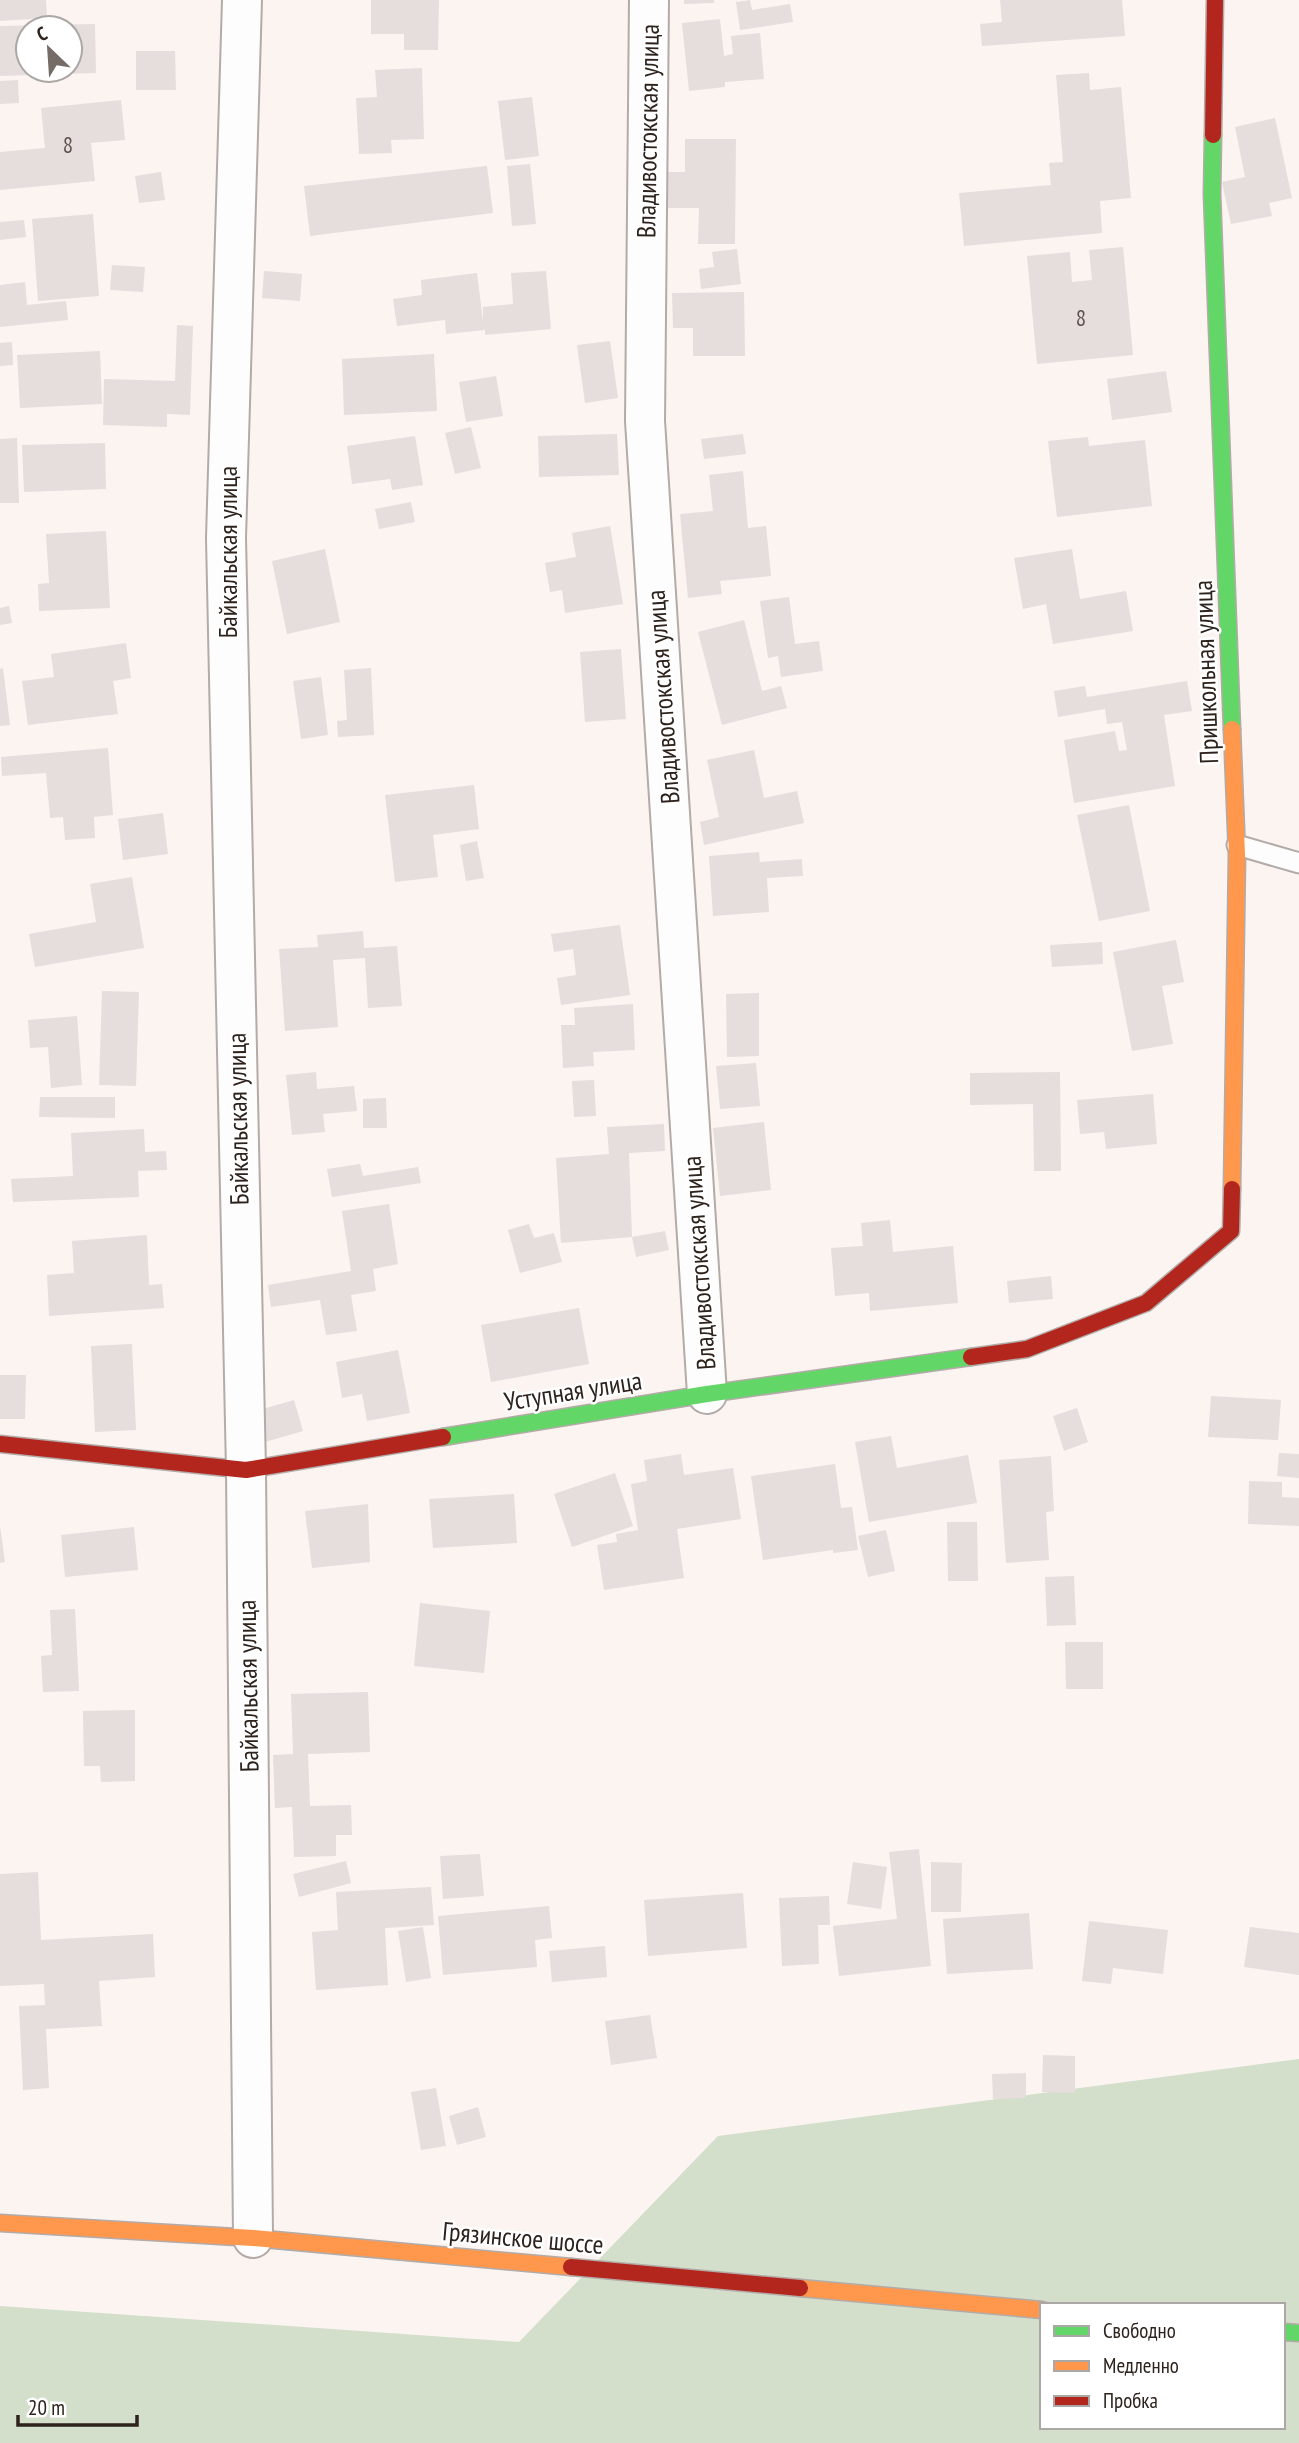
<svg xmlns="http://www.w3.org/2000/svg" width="1299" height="2443" font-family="'PT Sans Narrow',sans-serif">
<rect width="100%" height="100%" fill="#fbf4f1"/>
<!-- forest -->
<path fill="#d3dfcb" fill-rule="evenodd" d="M1299 2059V2443H0V2306L519 2342 718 2136ZM1042 2305H1283V2427H1042Z"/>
<!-- building -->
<g fill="#e6dddd" fill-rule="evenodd">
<polygon points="0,0 46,0 47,18 0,21"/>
<polygon points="371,0 439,0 438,50 404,50 404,34 371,34"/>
<polygon points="684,0 714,0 714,3 684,4"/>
<polygon points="750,0 752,10 790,4 793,22 740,30 736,2"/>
<polygon points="1000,0 1122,0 1125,36 982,46 980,24 1002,22"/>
<polygon points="720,19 724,56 733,54 731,36 760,33 764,79 725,82 725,87 689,91 682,23"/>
<path d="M95 24 96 73 0 76V26ZM28 28H70V70H28Z"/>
<polygon points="136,51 175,51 176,90 136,90"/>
<polygon points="422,68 424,139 391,140 392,153 359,154 356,98 377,97 375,70"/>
<polygon points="1089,73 1090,90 1121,87 1131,198 1100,201 1102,233 964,246 959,193 1051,185 1049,163 1063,162 1056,75"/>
<polygon points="18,80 19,103 0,104 0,81"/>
<polygon points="532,97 539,156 505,160 498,101"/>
<polygon points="121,100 125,140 91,143 95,181 0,190 0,152 45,148 41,108"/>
<polygon points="1275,118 1292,198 1269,203 1272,216 1231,224 1222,182 1245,177 1235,127"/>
<polygon points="685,139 736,139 735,244 698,244 699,208 667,208 667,172 685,172"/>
<polygon points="530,164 536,224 512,226 507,166"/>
<polygon points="487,166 493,213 310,236 304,186"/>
<polygon points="161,172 165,200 139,203 135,176"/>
<polygon points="93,214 99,296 38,301 32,219"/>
<polygon points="24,220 26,237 0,240 0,222"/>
<polygon points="1123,247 1133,355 1037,364 1027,256 1070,252 1072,282 1092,280 1089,250"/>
<polygon points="737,249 741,284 701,289 699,269 714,267 712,252"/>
<polygon points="112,265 145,267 143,292 110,290"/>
<polygon points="264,271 302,274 300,301 262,298"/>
<polygon points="546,271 551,329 485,335 485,330 446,334 445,320 397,326 393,299 422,295 421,280 477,273 483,321 483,307 513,304 511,273"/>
<polygon points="25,282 27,305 66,301 68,320 0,327 0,285"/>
<polygon points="744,292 745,356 693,356 693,328 673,328 672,293"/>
<polygon points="177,325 193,326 190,415 167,414 167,427 103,425 104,379 175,381"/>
<polygon points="610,341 618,398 585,403 577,345"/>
<polygon points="12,342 13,365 0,366 0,343"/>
<polygon points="100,351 102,404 20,408 17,355"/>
<polygon points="434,354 437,411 344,415 342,359"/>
<polygon points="1166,371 1172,412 1112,420 1107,379"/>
<polygon points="496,376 503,416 466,422 459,382"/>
<polygon points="471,427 481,468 455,474 445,433"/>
<polygon points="617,434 619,475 539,477 538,436"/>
<polygon points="743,434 746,454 704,459 701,439"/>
<polygon points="415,436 423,485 392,490 390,479 352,484 347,446"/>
<polygon points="1088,437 1089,446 1145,440 1152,506 1057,517 1048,441"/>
<polygon points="17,438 19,503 0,503 0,439"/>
<polygon points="105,443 106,489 24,492 22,445"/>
<polygon points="743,471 748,528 766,526 771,576 720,581 722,594 688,598 680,514 713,511 709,475"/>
<polygon points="411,502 415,522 379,529 375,509"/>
<polygon points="610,526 623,604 565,613 562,590 550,592 545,563 576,557 572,533"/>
<polygon points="106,531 110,608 39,611 38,584 49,583 46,534"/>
<polygon points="325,549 340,622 287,634 272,561"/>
<polygon points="1072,549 1080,599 1126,591 1133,631 1053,644 1046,604 1023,609 1014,558"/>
<polygon points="789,597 795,644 819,641 823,671 781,677 778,656 768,658 760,601"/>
<polygon points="9,606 12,623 0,625 0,608"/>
<polygon points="744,620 762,691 781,686 787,708 722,725 698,632"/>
<polygon points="126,643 131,678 113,681 118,714 28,725 22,681 54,677 51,654"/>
<polygon points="621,649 626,719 585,722 580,652"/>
<polygon points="3,668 10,725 0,726 0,669"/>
<polygon points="371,668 374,735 338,737 337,721 347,720 344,670"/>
<polygon points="321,677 328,735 301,739 293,681"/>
<polygon points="1187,681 1192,711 1164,715 1175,786 1074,803 1064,740 1115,731 1119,751 1127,750 1122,722 1107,724 1105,709 1058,717 1054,691 1085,686 1087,697"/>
<polygon points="108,748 113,815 94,817 95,838 65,840 63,817 50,818 46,773 2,776 1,757"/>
<polygon points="754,750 764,798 797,791 804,823 704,845 700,822 719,817 707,760"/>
<polygon points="474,785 479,829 433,835 438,877 395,882 385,795"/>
<polygon points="1129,805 1150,911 1099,921 1077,815"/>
<polygon points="163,813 168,854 123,860 118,819"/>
<polygon points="477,841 484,878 466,881 460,845"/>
<polygon points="759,852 760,862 802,859 803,876 767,878 769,912 713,916 709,856"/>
<polygon points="132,877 144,948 35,967 29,934 96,922 90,884"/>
<polygon points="620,925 630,995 561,1005 557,978 576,975 573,949 554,952 551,934"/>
<polygon points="363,931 364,948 397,946 402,1006 368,1008 365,958 333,960 338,1027 285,1031 279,949 318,947 317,935"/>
<polygon points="1176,940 1184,982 1162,986 1173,1044 1132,1051 1113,952"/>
<polygon points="1102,942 1103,964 1052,967 1050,945"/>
<polygon points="102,991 139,992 136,1086 99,1085"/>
<polygon points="759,993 759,1056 727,1057 726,994"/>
<polygon points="633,1004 635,1050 593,1052 594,1066 563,1068 561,1025 575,1025 574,1008"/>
<polygon points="77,1016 82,1085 51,1088 48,1047 30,1048 28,1020"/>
<polygon points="756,1063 760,1106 720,1109 716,1066"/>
<polygon points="316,1072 317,1089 354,1086 357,1111 323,1114 325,1132 292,1135 286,1075"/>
<polygon points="1060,1072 1061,1171 1034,1171 1033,1104 970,1105 970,1073"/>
<polygon points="594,1080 596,1116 574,1117 572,1081"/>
<polygon points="1153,1094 1157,1144 1106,1149 1104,1132 1080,1134 1077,1100"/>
<polygon points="40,1097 115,1097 115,1118 39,1117"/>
<polygon points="386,1098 387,1128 363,1128 363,1099"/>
<polygon points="764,1122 771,1190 720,1196 713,1128"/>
<polygon points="664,1124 665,1151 629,1153 632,1237 665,1231 669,1250 636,1257 632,1237 561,1243 556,1158 609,1154 607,1127"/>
<polygon points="144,1129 145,1152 166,1151 167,1170 138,1171 139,1197 13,1202 11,1179 73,1176 71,1133"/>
<polygon points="360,1164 363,1176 418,1167 421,1183 332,1197 327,1169"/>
<polygon points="389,1204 398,1264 373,1269 376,1291 351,1295 357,1331 326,1335 320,1300 271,1307 268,1285 351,1271 342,1211"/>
<polygon points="890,1220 893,1252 953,1246 958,1303 870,1311 869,1293 835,1296 831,1248 863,1246 861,1223"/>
<polygon points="529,1224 534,1238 554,1233 562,1262 520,1273 508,1230"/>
<polygon points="147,1235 149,1285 162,1284 164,1308 49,1316 47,1275 74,1273 72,1241"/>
<polygon points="1051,1276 1053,1299 1009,1303 1007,1281"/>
<polygon points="579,1308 589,1364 491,1382 481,1325"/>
<polygon points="132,1344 136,1430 95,1432 91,1346"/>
<polygon points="398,1350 410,1413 367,1421 362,1394 342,1398 336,1362"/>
<polygon points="0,1375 26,1375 25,1419 0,1419"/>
<polygon points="1211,1396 1281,1400 1278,1440 1208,1437"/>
<polygon points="294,1400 303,1431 265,1442 256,1411"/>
<polygon points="1077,1408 1088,1442 1064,1451 1053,1416"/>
<polygon points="891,1436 897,1468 968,1455 977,1503 869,1522 855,1442"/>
<polygon points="1279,1453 1299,1454 1299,1478 1277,1476"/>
<polygon points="681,1454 684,1475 733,1468 741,1519 677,1529 684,1578 604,1590 597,1545 617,1542 616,1534 638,1530 631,1484 647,1481 644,1460"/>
<polygon points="1051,1456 1054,1511 1046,1512 1049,1560 1006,1563 999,1460"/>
<polygon points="835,1464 841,1508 852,1507 858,1550 833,1553 833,1550 763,1560 751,1476"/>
<polygon points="615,1473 633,1526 572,1547 554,1494"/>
<polygon points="1249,1481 1282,1482 1282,1497 1299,1498 1299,1526 1248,1524"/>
<polygon points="514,1494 517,1543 433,1548 429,1499"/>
<polygon points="368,1504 370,1562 312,1568 305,1511"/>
<polygon points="947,1522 977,1522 978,1581 948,1581"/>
<polygon points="0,1526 5,1562 0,1563"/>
<polygon points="134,1527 138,1570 65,1577 61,1535"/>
<polygon points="886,1530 895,1571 868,1577 858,1536"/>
<polygon points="1074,1576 1076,1625 1047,1626 1045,1577"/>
<polygon points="420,1603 490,1611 484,1673 414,1666"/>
<polygon points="75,1609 79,1691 43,1692 41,1656 52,1655 50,1610"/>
<polygon points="1065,1642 1103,1642 1103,1689 1066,1689"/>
<polygon points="368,1692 370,1752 308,1754 310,1806 351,1805 352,1835 336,1835 336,1856 294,1857 292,1807 275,1808 273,1755 293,1754 291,1694"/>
<polygon points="135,1710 135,1781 101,1782 100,1766 84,1766 83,1711"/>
<polygon points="919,1849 931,1966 839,1976 833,1926 897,1919 889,1852"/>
<polygon points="480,1854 484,1896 443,1899 440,1856"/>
<polygon points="346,1861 351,1883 299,1897 293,1874"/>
<polygon points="853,1862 887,1867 881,1909 847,1904"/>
<polygon points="931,1862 962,1863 961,1912 931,1912"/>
<polygon points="38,1872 41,1940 153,1934 155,1977 99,1981 102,2026 46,2029 49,2088 23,2090 19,2006 45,2005 44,1984 0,1986 0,1874"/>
<polygon points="431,1887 434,1925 385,1928 388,1985 316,1990 312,1932 338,1930 336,1892"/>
<polygon points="743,1893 747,1948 648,1956 644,1900"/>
<polygon points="829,1896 830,1925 818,1925 819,1964 782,1966 779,1898"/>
<polygon points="549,1906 552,1938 535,1940 537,1967 443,1975 438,1916"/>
<polygon points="1029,1913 1033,1969 947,1974 943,1919"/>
<polygon points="1089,1921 1168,1930 1163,1974 1113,1968 1111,1984 1082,1981"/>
<polygon points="423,1927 431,1978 406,1982 398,1931"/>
<polygon points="1250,1927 1299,1933 1299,1975 1244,1967"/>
<polygon points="605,1946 607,1977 552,1982 549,1951"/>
<polygon points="650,2015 657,2058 611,2065 605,2021"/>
<polygon points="1043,2055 1075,2056 1075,2093 1042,2092"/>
<polygon points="1026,2073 1026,2098 993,2099 992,2074"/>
<polygon points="436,2088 446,2146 421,2150 411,2092"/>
<polygon points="478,2107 486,2137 457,2145 449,2116"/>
</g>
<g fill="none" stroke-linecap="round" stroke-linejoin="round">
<!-- lane casing -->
<g stroke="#b3aba7" stroke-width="23">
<polyline id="lane" points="1237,845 1299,863"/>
</g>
<!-- street casing -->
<g stroke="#b3aba7" stroke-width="42">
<g id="street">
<polyline points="242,0 226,538 246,1470 253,2238"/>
<polyline points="649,0 645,421 707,1394"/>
</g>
</g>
<!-- fast casing -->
<g stroke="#b3aba7" stroke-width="19">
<g id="fast">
<polyline points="1213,135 1212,194 1232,729"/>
<polyline points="443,1437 707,1394 971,1357"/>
<polyline points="1283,2332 1299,2333"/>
</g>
</g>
<!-- slow casing -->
<g stroke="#b3aba7" stroke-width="19">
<g id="slow">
<polyline points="1232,1189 1237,855 1232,729"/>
<polyline points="0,2223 253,2238 571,2267"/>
<polyline points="800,2288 1042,2310"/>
</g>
</g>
<!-- jam casing -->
<g stroke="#b3aba7" stroke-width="19">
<g id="jam">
<polyline points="1213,135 1215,0"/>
<polyline points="971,1357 1027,1349 1146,1303 1231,1231 1232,1189"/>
<polyline points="0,1444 246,1470 443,1437"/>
<polyline points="571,2267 800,2288"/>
</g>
</g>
<!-- lane -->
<use href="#lane" stroke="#fefdfd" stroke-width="19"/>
<!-- street -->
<use href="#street" stroke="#fefdfd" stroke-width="38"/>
<!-- fast -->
<use href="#fast" stroke="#63d668" stroke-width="16"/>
<!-- slow -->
<use href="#slow" stroke="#ff974d" stroke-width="16"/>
<!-- jam -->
<use href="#jam" stroke="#b3261e" stroke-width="16"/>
</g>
<g text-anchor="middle" stroke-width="5" stroke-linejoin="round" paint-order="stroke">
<!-- number labels -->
<g font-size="23" fill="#5d534e">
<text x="68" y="153">8</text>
<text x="1081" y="326">8</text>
</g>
<!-- street labels -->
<g font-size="26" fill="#2d221c" stroke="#fff">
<text transform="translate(648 131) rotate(-89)" y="9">Владивостокская улица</text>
<text transform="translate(228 552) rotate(-90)" y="9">Байкальская улица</text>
<text transform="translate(1206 672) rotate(-92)" y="9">Пришкольная улица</text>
<text transform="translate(663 697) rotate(-94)" y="9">Владивостокская улица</text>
<text transform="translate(238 1119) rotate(-91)" y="9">Байкальская улица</text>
<text transform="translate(699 1263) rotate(-94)" y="9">Владивостокская улица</text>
<text transform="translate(573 1391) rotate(-9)" y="9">Уступная улица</text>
<text transform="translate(248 1686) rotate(-91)" y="9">Байкальская улица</text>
<text transform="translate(523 2238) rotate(5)" y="9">Грязинское шоссе</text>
</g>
</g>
<!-- legend -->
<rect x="1040" y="2303" width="245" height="126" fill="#ffffff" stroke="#aba7a4" stroke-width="2"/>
<rect x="1054" y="2326" width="35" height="10" fill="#63d668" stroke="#aba7a4" stroke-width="2"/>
<text x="1103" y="2338" font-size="21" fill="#2d221c">Свободно</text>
<rect x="1054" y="2361" width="35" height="10" fill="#ff974d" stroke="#aba7a4" stroke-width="2"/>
<text x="1103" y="2373" font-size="21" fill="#2d221c">Медленно</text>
<rect x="1054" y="2396" width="35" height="10" fill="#b3261e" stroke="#aba7a4" stroke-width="2"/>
<text x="1103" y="2408" font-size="21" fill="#2d221c">Пробка</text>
<!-- north arrow -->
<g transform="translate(49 49) rotate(335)"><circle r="33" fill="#ffffff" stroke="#aba7a4" stroke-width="2"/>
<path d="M0-5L12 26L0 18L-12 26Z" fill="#756c67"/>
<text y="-10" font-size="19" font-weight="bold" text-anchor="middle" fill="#2d221c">С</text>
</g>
<!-- scale -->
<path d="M18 2415v10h119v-10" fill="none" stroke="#2d221c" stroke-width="3.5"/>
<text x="28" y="2415" font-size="21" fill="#2d221c" stroke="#ffffff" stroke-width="5" paint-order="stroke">20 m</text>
</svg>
